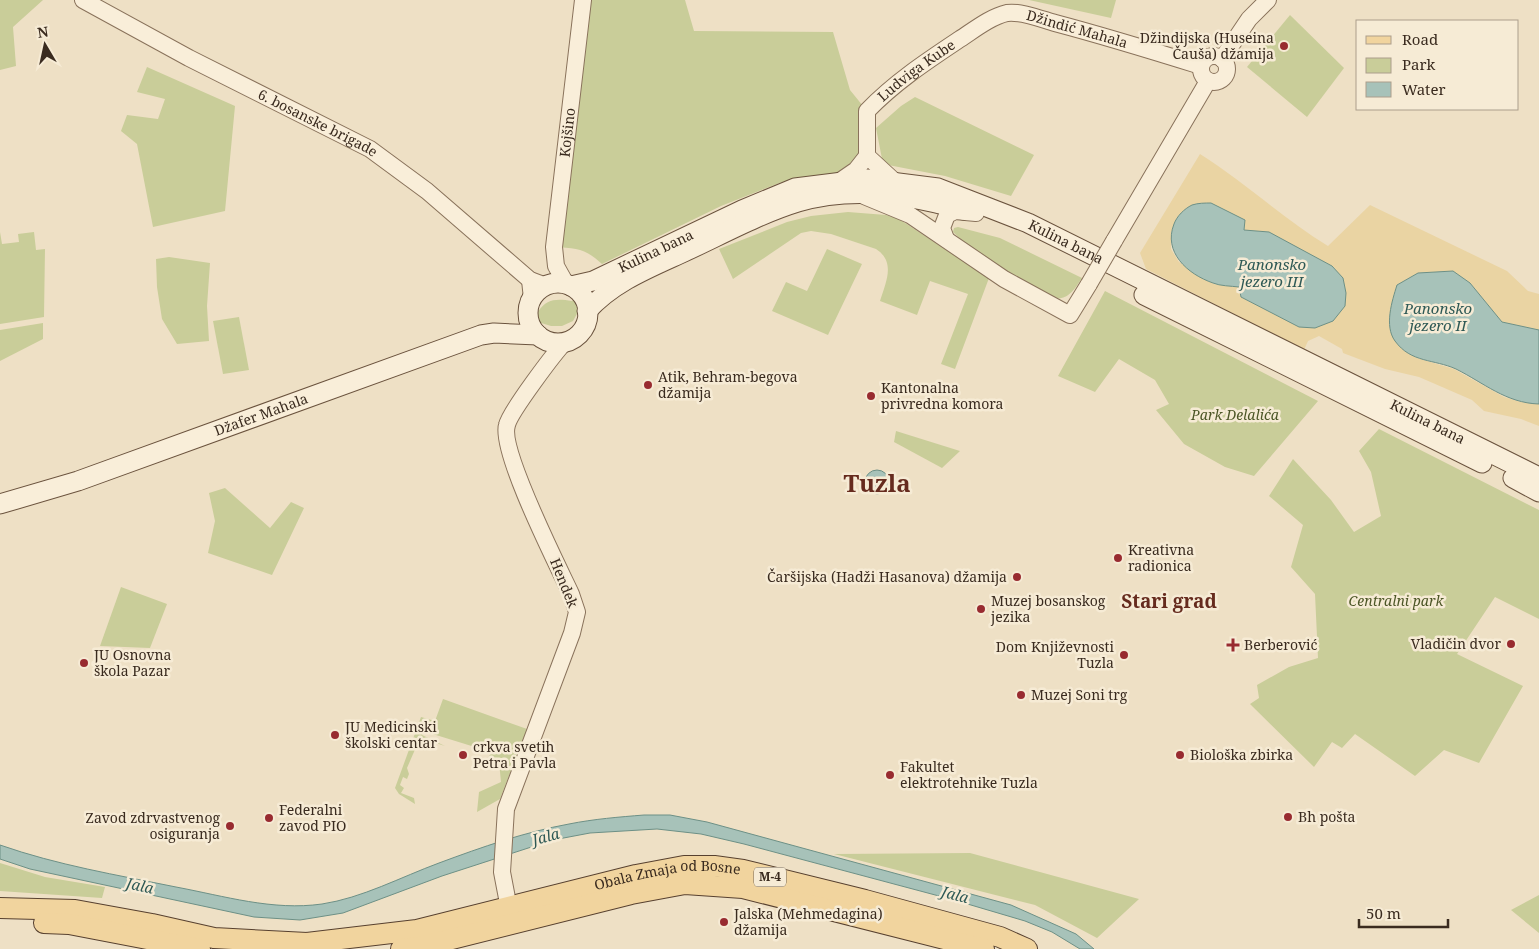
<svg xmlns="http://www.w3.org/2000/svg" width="1539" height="949" font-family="'Noto Serif',serif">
<rect width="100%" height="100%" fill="#eee0c5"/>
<!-- green -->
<g fill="#c9cd99">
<polygon points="0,0 43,0 13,27 16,66 0,70"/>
<path d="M583 0H685L694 31 833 32 850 90 867 111V156L851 174 782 182 721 206 602 264C586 249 577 248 554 247Z"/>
<polygon points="1029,0 1116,0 1111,18"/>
<polygon points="1290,15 1344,68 1307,117 1247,67"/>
<polygon points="147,67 235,106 225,211 153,227 137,144 121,131 127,115 158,119 165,99 137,92"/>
<polygon points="915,97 1034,155 1011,196 945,176 883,164 876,128 901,106"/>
<path d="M848 212 886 215 899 219 989 278 955 369 941 364 968 294 930 281 917 315 880 301C886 282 896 262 876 249L831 234 811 231 801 233 733 279 719 249 787 222 811 216Z"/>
<path d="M958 227 1000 238 1082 278C1074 290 1068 301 1052 298L971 249 953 232 954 228Z"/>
<polygon points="0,232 2,244 19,242 18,234 34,232 36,250 45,249 44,317 0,324"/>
<polygon points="827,249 862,264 828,335 772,311 786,282 807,291"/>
<polygon points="169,257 210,263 207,306 209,341 177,344 162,319 157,287 156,259"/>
<polygon points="1105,291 1318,401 1254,476 1225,467 1184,444 1156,410 1169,404 1155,380 1119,359 1095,392 1058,376"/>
<path d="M575 298 578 312 573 321 562 326H551L538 322V312C547 298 557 299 572 301Z"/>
<polygon points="239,317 249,370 223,374 213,321"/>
<polygon points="43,323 43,339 0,361 0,330"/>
<polygon points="1379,429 1539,510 1539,619 1495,597 1457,654 1523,686 1479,763 1444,750 1415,776 1355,734 1342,748 1332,742 1314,767 1250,704 1259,698 1257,685 1289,667 1318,658 1315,594 1291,567 1303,525 1269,496 1293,459 1331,500 1354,532 1381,516 1371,472 1359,451"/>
<polygon points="896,431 960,451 942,468 894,442"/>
<polygon points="225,488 270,528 291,502 304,508 272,575 208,553 215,521 209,493"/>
<polygon points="121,587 167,604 150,648 100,646"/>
<polygon points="443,699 527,729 500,799 477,812 479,792 501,782 499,762 489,757 491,752 423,731 422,735 445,746 420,738 407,768 409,774 407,779 403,777 400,785 404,788 401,793 414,798 415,804 399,794 395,788 421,717 435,721"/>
<polygon points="970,853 1139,899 1097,938 1035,905 834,854"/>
<polygon points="0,863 45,877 105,887 102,898 0,891"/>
<polygon points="1539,895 1539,933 1511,910"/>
</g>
<!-- sand -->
<path fill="#ead4a3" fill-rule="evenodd" d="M1200 154C1244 182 1283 218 1328 246L1370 205 1507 271 1528 291 1539 294V330L1502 322 1470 283 1453 271 1418 273 1397 285 1395 341 1417 358 1454 369 1504 397 1521 402 1539 404V426L1521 419 1484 411 1472 400 1419 377 1385 369 1343 353 1342 349 1319 336 1308 341 1304 350 1146 269 1140 253ZM1211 203 1244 230 1269 232 1299 327 1241 297 1239 287 1214 284 1179 262 1171 249V232L1192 205Z"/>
<!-- water -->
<g fill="#a7c2b9" stroke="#6d9086">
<path d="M1211 203 1245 220 1244 230 1269 232 1332 266 1343 278 1346 293 1345 306 1333 321 1315 328 1299 327 1241 297 1239 287C1231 286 1220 286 1213 283 1187 274 1163 252 1174 224 1177 216 1184 209 1192 205 1198 203 1205 203 1211 203Z"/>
<path d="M1453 271 1470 283 1502 322 1539 330V404C1506 403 1484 383 1456 369 1434 359 1411 363 1395 341 1384 326 1392 301 1397 285L1418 273Z"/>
<circle cx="877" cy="482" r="12"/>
<path d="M644 815H670L707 822 1011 905 1076 934 1094 949H1080L1052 932 1025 921 954 900 744 844 701 834 657 829 590 833 553 840 442 876 343 913 300 920 254 917 30 869 0 859V845C57 865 117 875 176 887 224 896 273 911 322 904 362 898 401 877 439 863 482 847 525 832 569 824 594 819 619 817 644 815Z"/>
</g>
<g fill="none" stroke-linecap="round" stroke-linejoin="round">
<!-- tertiary casing -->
<g stroke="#89725b" stroke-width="18">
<g id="tertiary">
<path id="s1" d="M83 0 189 58 370 149 427 191 530 280 546 286"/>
<circle cx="1214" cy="69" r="13"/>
<polyline points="1222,59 1249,19 1268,0"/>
<path id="s2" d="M867 156V111C895 82 927 61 960 39 974 30 990 17 1007 13 1021 11 1041 19 1055 23 1104 36 1153 51 1201 66"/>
<polyline points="867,156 893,180"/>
<polyline points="840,181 856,170 867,156"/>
<polyline points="864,196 910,215 1004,279 1070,315 1089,284"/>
<polyline points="946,239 942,228 947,215 955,211 976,213"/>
<polyline points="1114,241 1208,81"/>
<polyline points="530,280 532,299"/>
<path id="s3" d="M566 284 556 266 554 247 583 0"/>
<path d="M511 919 502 872 506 809 572 633 577 612 571 594C558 566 499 450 507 425 510 412 555 352 566 341"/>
</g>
</g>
<!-- secondary casing -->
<g stroke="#6b533e" stroke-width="21">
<g id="secondary">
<circle cx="558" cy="313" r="30"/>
<path id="s4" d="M571 286 593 281 742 210 795 188 867 179 938 188 1028 223 1539 477"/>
<polyline points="1144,295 1482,463"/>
<path d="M587 311C613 282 649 268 684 252 721 235 759 214 798 202 851 186 912 195 963 210"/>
<polyline points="1513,478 1539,492"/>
<path id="s5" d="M0 504 78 481 481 335 494 333 538 335"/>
</g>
</g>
<!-- primary casing -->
<g stroke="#57402f" stroke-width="22">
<g id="primary">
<path id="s6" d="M0 908 75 910 152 924 214 938 307 943 417 930 636 875 684 866H714L743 870 865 900 1000 937 1027 949"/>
<polyline points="44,923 69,924 200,949"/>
<polyline points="401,949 420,947 631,894 685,884 743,888 984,949"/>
</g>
</g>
<!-- tertiary -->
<use href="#tertiary" stroke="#f9eed9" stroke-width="16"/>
<!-- secondary -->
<use href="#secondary" stroke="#f9eed9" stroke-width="19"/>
<!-- primary -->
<use href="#primary" stroke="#f1d49e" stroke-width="20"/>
<!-- tertiary-bridge casing -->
<g stroke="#89725b" stroke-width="18" stroke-linecap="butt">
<polyline id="tertiary-bridge" points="1089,284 1114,241"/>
</g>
<!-- tertiary-bridge -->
<use href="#tertiary-bridge" stroke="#f9eed9" stroke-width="16"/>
</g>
<!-- markers -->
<g fill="#982b30" stroke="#f6ebd5" stroke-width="2">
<circle cx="1284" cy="46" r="5"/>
<circle cx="648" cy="385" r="5"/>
<circle cx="871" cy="396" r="5"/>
<circle cx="1118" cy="558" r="5"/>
<circle cx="1017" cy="577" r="5"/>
<circle cx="981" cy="609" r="5"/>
<circle cx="1511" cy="644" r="5"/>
<path d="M1230.5 637.5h5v5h5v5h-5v5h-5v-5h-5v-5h5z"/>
<circle cx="1124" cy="655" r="5"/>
<circle cx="84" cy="663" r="5"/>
<circle cx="1021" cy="695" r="5"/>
<circle cx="335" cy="735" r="5"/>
<circle cx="463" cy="755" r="5"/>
<circle cx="1180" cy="755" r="5"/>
<circle cx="890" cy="775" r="5"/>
<circle cx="1288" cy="817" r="5"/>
<circle cx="269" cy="818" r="5"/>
<circle cx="230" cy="826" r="5"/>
<circle cx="724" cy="922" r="5"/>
</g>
<g text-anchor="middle" stroke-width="5" stroke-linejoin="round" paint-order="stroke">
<!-- shield labels -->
<rect fill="#f6ebd5" stroke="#726556" stroke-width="1" x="754" y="867.5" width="32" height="19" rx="4"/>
<g font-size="12" font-weight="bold" fill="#3a2b1f">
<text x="770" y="881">M-4</text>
</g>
<!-- street labels -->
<g font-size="14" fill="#3a2b1f" stroke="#f6ebd5">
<text dy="5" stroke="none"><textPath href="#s2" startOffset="289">Džindić Mahala</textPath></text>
<text dy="5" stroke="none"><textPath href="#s2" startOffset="109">Ludviga Kube</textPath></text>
<text dy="5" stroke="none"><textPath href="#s1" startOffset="265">6. bosanske brigade</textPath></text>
<text dy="5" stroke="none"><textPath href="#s3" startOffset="155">Kojšino</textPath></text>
<text dy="5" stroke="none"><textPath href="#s4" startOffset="528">Kulina bana</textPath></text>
<text dy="5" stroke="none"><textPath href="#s4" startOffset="92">Kulina bana</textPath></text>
<text dy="5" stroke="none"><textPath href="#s5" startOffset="276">Džafer Mahala</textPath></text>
<text dy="5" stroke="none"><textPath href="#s4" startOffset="932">Kulina bana</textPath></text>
<text transform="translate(564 583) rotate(68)" y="5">Hendek</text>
<text dy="5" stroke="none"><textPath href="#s6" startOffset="678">Obala Zmaja od Bosne</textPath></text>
</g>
<!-- poi labels -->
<g font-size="14" fill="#3a2b1f" stroke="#f6ebd5" text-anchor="start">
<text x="1274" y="43" text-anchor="end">Džindijska (Huseina<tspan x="1274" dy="16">Čauša) džamija</tspan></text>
<text x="658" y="382">Atik, Behram-begova<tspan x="658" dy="16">džamija</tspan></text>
<text x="881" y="393">Kantonalna<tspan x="881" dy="16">privredna komora</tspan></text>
<text x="1128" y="555">Kreativna<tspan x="1128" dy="16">radionica</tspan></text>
<text x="1007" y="582" text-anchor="end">Čaršijska (Hadži Hasanova) džamija</text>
<text x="991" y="606">Muzej bosanskog<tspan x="991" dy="16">jezika</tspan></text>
<text x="1501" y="649" text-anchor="end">Vladičin dvor</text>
<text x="1244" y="650">Berberović</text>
<text x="1114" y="652" text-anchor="end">Dom Književnosti<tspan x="1114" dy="16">Tuzla</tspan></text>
<text x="94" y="660">JU Osnovna<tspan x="94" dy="16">škola Pazar</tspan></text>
<text x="1031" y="700">Muzej Soni trg</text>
<text x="345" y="732">JU Medicinski<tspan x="345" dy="16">školski centar</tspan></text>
<text x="473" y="752">crkva svetih<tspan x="473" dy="16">Petra i Pavla</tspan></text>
<text x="1190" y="760">Biološka zbirka</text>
<text x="900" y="772">Fakultet<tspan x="900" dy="16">elektrotehnike Tuzla</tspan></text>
<text x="279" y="815">Federalni<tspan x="279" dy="16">zavod PIO</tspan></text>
<text x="1298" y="822">Bh pošta</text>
<text x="220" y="823" text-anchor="end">Zavod zdrvastvenog<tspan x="220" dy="16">osiguranja</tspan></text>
<text x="734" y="919">Jalska (Mehmedagina)<tspan x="734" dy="16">džamija</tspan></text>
</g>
<!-- park labels -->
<g font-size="14" font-style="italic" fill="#4c5626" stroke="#f6ebd5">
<text x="1235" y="420">Park Delalića</text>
<text x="1396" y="606">Centralni park</text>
</g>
<!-- water labels -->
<g font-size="15" font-style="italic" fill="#2e5955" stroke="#f6ebd5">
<text x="1272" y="270">Panonsko<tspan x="1272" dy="17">jezero III</tspan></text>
<text x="1438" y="314">Panonsko<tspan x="1438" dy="17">jezero II</tspan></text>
<text transform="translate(546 837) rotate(-15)" y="5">Jala</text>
<text transform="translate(140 886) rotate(12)" y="5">Jala</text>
<text transform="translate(955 895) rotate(15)" y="5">Jala</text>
</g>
<!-- district labels -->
<g font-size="19" font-weight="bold" fill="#662b1e" stroke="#f6ebd5">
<text x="1169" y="608">Stari grad</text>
</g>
<!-- town labels -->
<g font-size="24" font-weight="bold" fill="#662b1e" stroke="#f6ebd5">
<text x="877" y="492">Tuzla</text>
</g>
</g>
<!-- legend -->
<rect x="1356" y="20" width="162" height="90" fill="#f6ebd5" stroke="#ab9e8c"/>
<rect x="1366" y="36" width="25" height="8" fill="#f1d49e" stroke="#ab9e8c"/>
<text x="1402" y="45" font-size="15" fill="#3a2b1f">Road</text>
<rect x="1366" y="58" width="25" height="15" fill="#c9cd99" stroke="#ab9e8c"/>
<text x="1402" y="70" font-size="15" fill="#3a2b1f">Park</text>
<rect x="1366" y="82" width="25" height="15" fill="#a7c2b9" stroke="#ab9e8c"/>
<text x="1402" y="95" font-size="15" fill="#3a2b1f">Water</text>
<!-- north arrow -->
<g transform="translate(45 45) rotate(351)" stroke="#f6ebd5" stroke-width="4" paint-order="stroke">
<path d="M0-4L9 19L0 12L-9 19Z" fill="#3a2b1f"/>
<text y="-8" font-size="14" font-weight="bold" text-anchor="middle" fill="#3a2b1f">N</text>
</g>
<!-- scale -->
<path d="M1359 919v8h89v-8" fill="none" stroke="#3a2b1f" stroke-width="2.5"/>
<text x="1366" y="919" font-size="15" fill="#3a2b1f" stroke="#f6ebd5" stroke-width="4" paint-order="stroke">50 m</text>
</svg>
